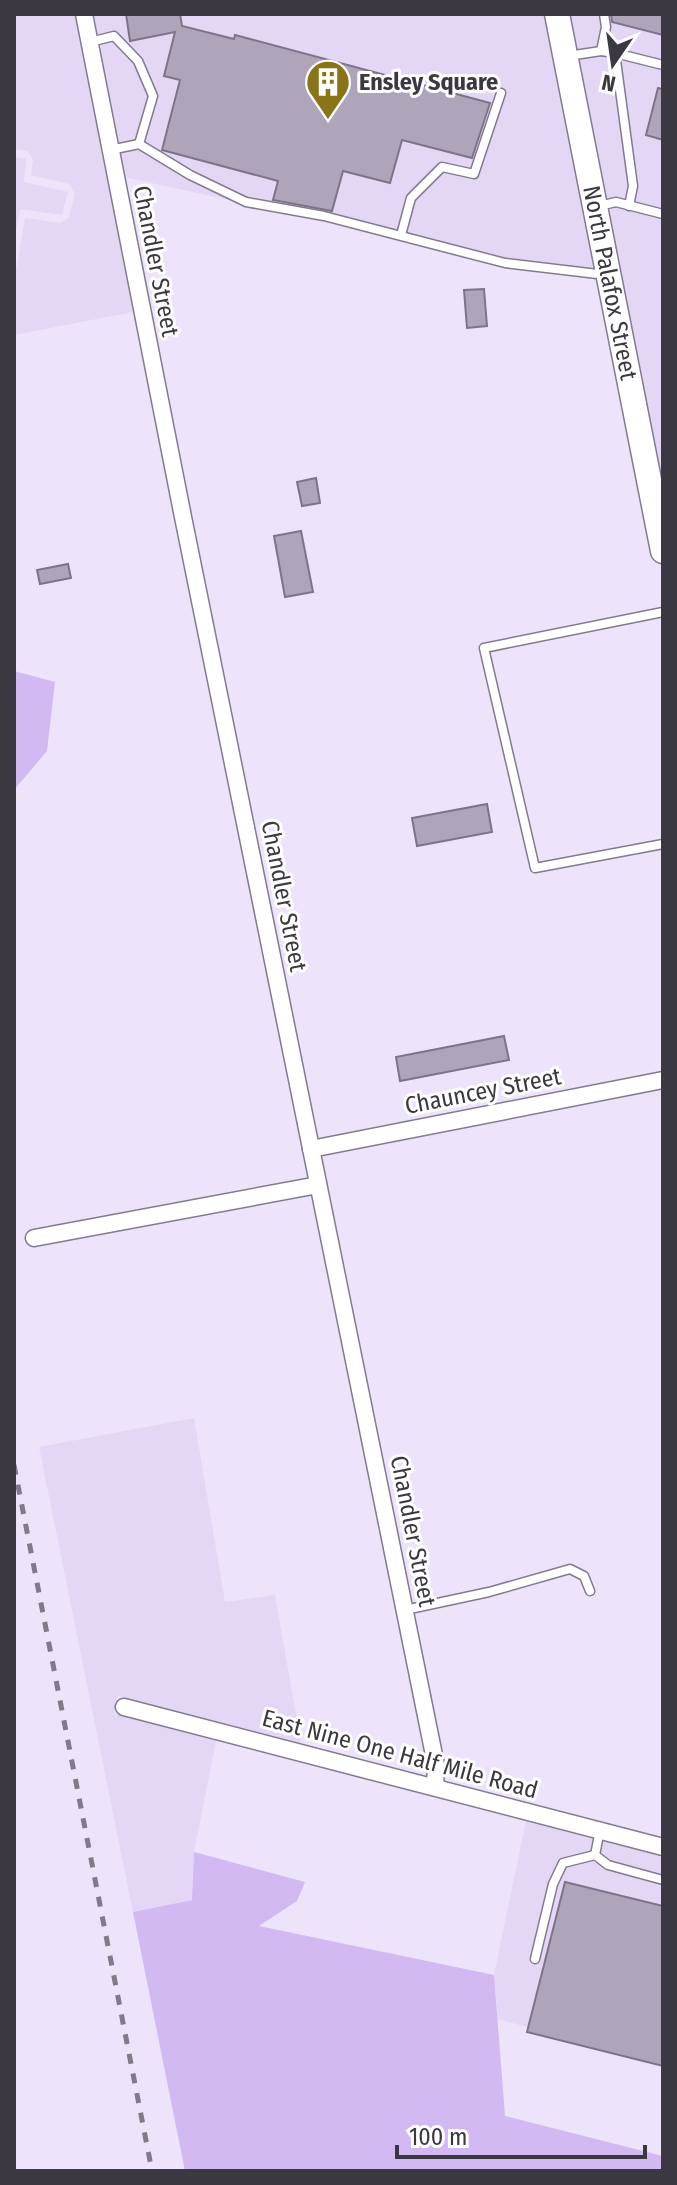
<svg xmlns="http://www.w3.org/2000/svg" width="677" height="2185" font-family="'Fira Sans Condensed',sans-serif">
<rect width="100%" height="100%" fill="#ede3fb"/>
<!-- built -->
<g fill="#e4d7f6">
<polygon points="14,14 75,14 133,312 14,335 14,268 17,266 25,218 61,223 69,217 75,194 70,184 31,175 33,160 28,151 14,149"/>
<polygon points="93,14 548,14 600,281 124,177"/>
<polygon points="565,14 663,14 663,509"/>
<polygon points="14,157 26,159 24,182 68,192 62,215 20,209 14,241"/>
<polygon points="194,1418 225,1602 275,1595 301,1743 118,1696 114,1714 216,1741 194,1852 192,1900 133,1912 39,1447"/>
<polygon points="526,1821 663,1857 663,2064 498,2019 494,1975"/>
</g>
<!-- green -->
<g fill="#d2b9f2">
<polygon points="14,671 55,682 47,751 14,790"/>
<polygon points="194,1852 305,1882 297,1901 259,1926 494,1975 505,2116 663,2156 663,2171 185,2171 133,1912 192,1900"/>
</g>
<!-- building -->
<g fill="#afa5bb" stroke="#7d7489" stroke-width="2">
<polygon points="126,14 180,14 182,26 234,39 235,35 490,103 472,158 402,140 390,183 343,171 332,211 273,200 278,181 162,150 180,80 164,76 175,32 130,41"/>
<polygon points="611,14 663,14 663,35 612,22"/>
<polygon points="658,88 663,89 663,140 646,135"/>
<polygon points="484,289 487,326 467,328 464,290"/>
<polygon points="316,478 320,503 302,506 297,482"/>
<polygon points="301,531 313,592 285,597 274,536"/>
<polygon points="68,564 71,578 40,584 37,570"/>
<polygon points="487,804 492,832 417,846 412,818"/>
<polygon points="504,1036 509,1060 400,1081 396,1057"/>
<polygon points="565,1882 663,1906 663,2066 527,2032"/>
</g>
<g fill="none" stroke-linecap="round" stroke-linejoin="round">
<!-- lane casing -->
<g stroke="#837a90" stroke-width="11">
<g id="lane">
<polyline points="90,42 114,36 138,61 153,96 139,144"/>
<polyline points="601,51 615,53 633,186 629,206"/>
<polyline points="615,53 663,65"/>
<polyline points="568,56 601,51 606,27 604,14"/>
<polyline points="110,150 139,144 190,175 246,202 324,216 505,263 606,275"/>
<polyline points="599,206 616,202 663,214"/>
<polyline points="401,235 411,198 442,167 474,174 501,93"/>
<polyline points="663,612 484,648 535,868 663,844"/>
<polyline points="405,1610 489,1592 570,1569 584,1576 590,1591"/>
<polyline points="600,1830 595,1855 608,1865 663,1880"/>
<polyline points="535,1959 553,1884 563,1863 595,1855"/>
</g>
</g>
<!-- street casing -->
<g stroke="#837a90" stroke-width="19">
<g id="street">
<polyline points="84,14 183,517 436,1765 435,1787"/>
<polyline points="311,1149 663,1080"/>
<polyline points="34,1238 318,1185"/>
<polyline points="124,1707 663,1847"/>
</g>
</g>
<!-- secondary casing -->
<g stroke="#837a90" stroke-width="27">
<g id="secondary">
<path id="s1" d="M557 14 663 551"/>
</g>
</g>
<!-- lane -->
<use href="#lane" stroke="#fff" stroke-width="8"/>
<!-- street -->
<use href="#street" stroke="#fff" stroke-width="16"/>
<!-- secondary -->
<use href="#secondary" stroke="#fff" stroke-width="24"/>
<!-- rail -->
<polyline stroke="#807a89" stroke-width="5" stroke-dasharray="10 10" stroke-linecap="butt" points="14,1465 152,2171"/>
</g>
<!-- icons -->
<defs>
<g id="building-pin" transform="scale(2.3)"><path d="M0 17L-7.5 6A9.5 9.5 0 1 1 7.5 6Z" fill="#8a7418" stroke="#fff"/><path d="M-4-6H4V6H1V3H-1V6H-4ZM-2.5-4.3h1.7v1.8h-1.7ZM.8-4.3h1.7v1.8H.8ZM-2.5-1h1.7V.8h-1.7ZM.8-1h1.7V.8H.8Z" fill="#fff"/></g>
</defs>
<g fill-rule="evenodd">
<use href="#building-pin" x="328" y="82"/>
</g>
<g text-anchor="middle" stroke-width="6" stroke-linejoin="round" paint-order="stroke">
<!-- poi labels -->
<g font-size="24" font-weight="bold" fill="#3c3841" stroke="#fff" text-anchor="start">
<text x="359" y="90">Ensley Square</text>
</g>
<!-- street labels -->
<g font-size="24" fill="#3c3841" stroke="#fff">
<text transform="translate(156 261) rotate(79)" y="8">Chandler Street</text>
<text dy="8" stroke="none"><textPath href="#s1" startOffset="274">North Palafox Street</textPath></text>
<text transform="translate(284 896) rotate(79)" y="8">Chandler Street</text>
<text transform="translate(483 1091) rotate(-11)" y="8">Chauncey Street</text>
<text transform="translate(413 1531) rotate(79)" y="8">Chandler Street</text>
<text transform="translate(400 1754) rotate(15)" y="8">East Nine One Half Mile Road</text>
</g>
</g>
<!-- border -->
<rect width="677" height="2185" fill="none" stroke="#3c3841" stroke-width="32"/>
<!-- north arrow -->
<g transform="translate(613 64) rotate(193)" stroke="#ffffff" stroke-width="6" paint-order="stroke">
<path d="M0-6L14 30L0 20L-14 30Z" fill="#3c3841"/>
<text y="-12" font-size="22" font-weight="bold" text-anchor="middle" fill="#3c3841">N</text>
</g>
<!-- scale -->
<path d="M397 2145v12h248v-12" fill="none" stroke="#3c3841" stroke-width="4"/>
<text x="409" y="2145" font-size="24" fill="#3c3841" stroke="#ffffff" stroke-width="6" paint-order="stroke">100 m</text>
</svg>
